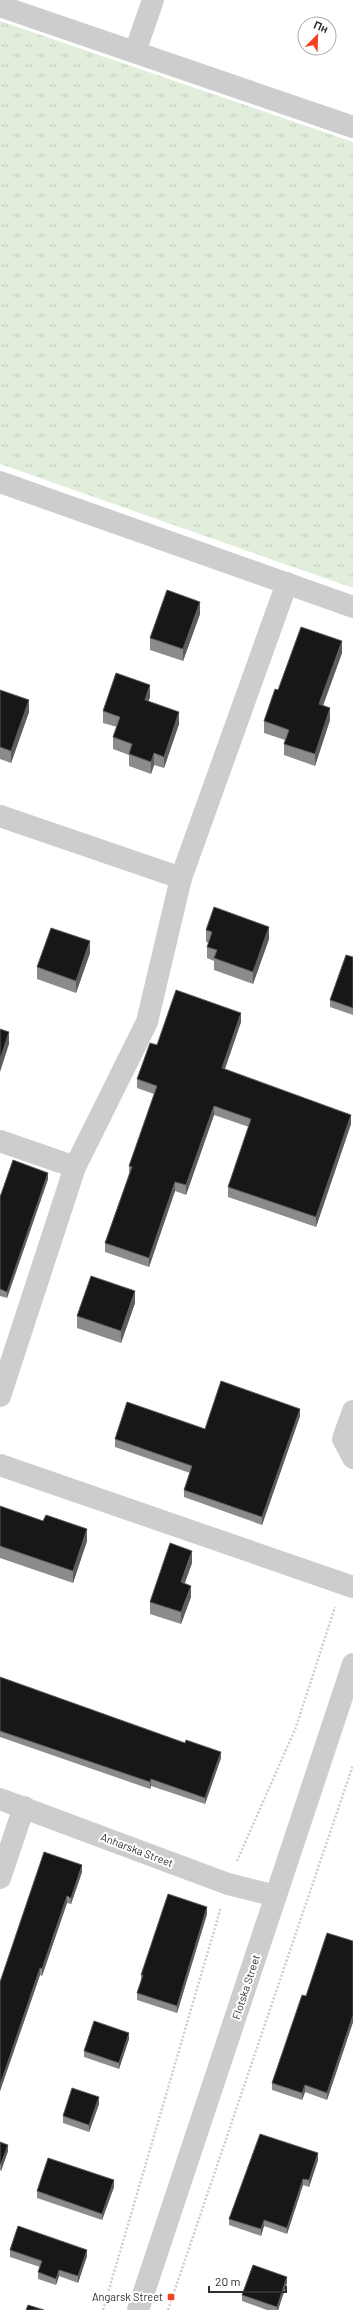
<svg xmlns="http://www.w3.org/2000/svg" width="353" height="2310" font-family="Barlow,sans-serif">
<defs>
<pattern id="grass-tufts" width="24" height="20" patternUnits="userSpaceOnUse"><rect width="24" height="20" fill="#e2eedc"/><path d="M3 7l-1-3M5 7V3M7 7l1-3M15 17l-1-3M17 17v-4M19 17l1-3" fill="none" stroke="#c2ccbd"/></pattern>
</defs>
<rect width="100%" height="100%" fill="#fff"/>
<!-- grass -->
<polygon fill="url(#grass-tufts)" points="0,21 353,142 353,588 0,464"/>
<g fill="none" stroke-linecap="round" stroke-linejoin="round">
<!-- path -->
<g stroke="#cdcdcd" stroke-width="2.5" stroke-dasharray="2 2" stroke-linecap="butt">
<polyline points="237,1861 296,1727 335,1607"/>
<polyline points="103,2310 221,1907"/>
<polyline points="168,2310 353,1765"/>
</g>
<!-- minor -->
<g stroke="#cdcdcd" stroke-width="22">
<polyline points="0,6 353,127"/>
<polyline points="135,52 153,0"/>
<polyline points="0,482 353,607"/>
<polyline points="0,816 181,878"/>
<polyline points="0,1141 75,1167"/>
<polyline points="0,1396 75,1167 147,1022 181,878 287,583"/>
<polyline points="353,1411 343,1439 353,1458"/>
<polyline points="0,1465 353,1587"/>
<polyline points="0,1799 228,1884 276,1896"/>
<polyline points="0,1878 24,1807"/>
<polyline points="138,2310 353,1664"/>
</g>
</g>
<!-- wall -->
<g fill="#8b8b8b">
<polygon points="200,614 183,661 150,650 150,638"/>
<polygon points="342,653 323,706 330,720 315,766 284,755 284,744 285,740 264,733 264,721 278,690"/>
<polygon points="0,690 29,712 11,763 0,759"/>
<polygon points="150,697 148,701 179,724 164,768 154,765 151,774 129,766 129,755 113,749 113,737 117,727 103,723 103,711"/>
<polygon points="206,930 269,939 253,984 214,970 214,961 207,958 207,947 209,943 206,942"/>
<polygon points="90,953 76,993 37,979 37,967"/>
<polygon points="353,957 353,1015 330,1007 330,1000"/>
<polygon points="241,1022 225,1069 351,1124 316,1227 228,1197 228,1187 249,1127 214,1115 186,1195 175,1191 149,1267 105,1252 105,1243 129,1174 129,1166 154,1094 137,1088 137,1079 157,1045"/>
<polygon points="48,1179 7,1298 0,1296 0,1197"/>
<polygon points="135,1303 121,1343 77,1328 77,1316"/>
<polygon points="300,1416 262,1525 184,1497 184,1490 190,1473 115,1447 115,1439 205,1429"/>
<polygon points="0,1506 87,1541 73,1583 0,1558"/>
<polygon points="192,1563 184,1584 191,1597 181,1624 150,1614 150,1602"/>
<polygon points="0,1677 221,1758 205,1804 151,1786 150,1789 0,1737"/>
<polygon points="82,1872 71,1904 67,1903 42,1976 40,1975 0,2091 0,1982"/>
<polygon points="207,1914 177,2013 137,2000 137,1993 141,1981 141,1975"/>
<polygon points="353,1941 353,2022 327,2100 305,2092 302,2100 272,2090 272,2083 306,1996"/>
<polygon points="129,2039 119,2069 84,2057 84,2051"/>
<polygon points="99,2104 89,2132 63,2123 63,2116"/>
<polygon points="0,2142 8,2151 1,2171 0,2170"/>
<polygon points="318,2160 309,2187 303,2185 287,2234 264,2226 261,2236 229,2225 229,2219"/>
<polygon points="114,2187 102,2220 37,2198 37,2191"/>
<polygon points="10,2250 87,2256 78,2283 59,2276 56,2285 38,2279 38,2272 40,2267 10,2257"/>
<polygon points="287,2283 278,2310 267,2310 242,2301 242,2295"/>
</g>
<!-- shaded-wall -->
<g fill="#5d5d5d">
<polygon points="200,602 200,614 183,661 183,649"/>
<polygon points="342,641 342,653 319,716 319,704"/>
<polygon points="150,685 150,697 145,712 145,700"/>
<polygon points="29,700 29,712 11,763 11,751"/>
<polygon points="330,708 330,720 315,766 315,754"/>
<polygon points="179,712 179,724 164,768 164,757"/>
<polygon points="154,753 154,765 151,774 151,762"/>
<polygon points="269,927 269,939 253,984 253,972"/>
<polygon points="90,941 90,953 76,993 76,981"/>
<polygon points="241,1013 241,1022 222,1077 222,1068"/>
<polygon points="9,1032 9,1044 0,1072 0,1060"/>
<polygon points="214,1106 214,1115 186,1195 186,1185"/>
<polygon points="351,1115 351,1124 316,1227 316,1217"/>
<polygon points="48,1173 48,1179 7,1298 7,1292"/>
<polygon points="175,1182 175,1191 149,1267 149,1258"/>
<polygon points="135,1291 135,1303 121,1343 121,1331"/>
<polygon points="300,1409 300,1416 262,1525 262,1517"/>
<polygon points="87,1529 87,1541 73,1583 73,1571"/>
<polygon points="192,1551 192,1563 181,1594 181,1582"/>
<polygon points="191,1586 191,1597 181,1624 181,1612"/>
<polygon points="221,1752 221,1758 205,1804 205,1798"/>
<polygon points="151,1779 151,1786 150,1789 150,1782"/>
<polygon points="82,1865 82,1872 71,1904 71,1898"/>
<polygon points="67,1896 67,1903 42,1976 42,1969"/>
<polygon points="207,1907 207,1914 177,2013 177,2006"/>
<polygon points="40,1968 40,1975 0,2091 0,2085"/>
<polygon points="353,2015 353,2022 327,2100 327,2093"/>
<polygon points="129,2033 129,2039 119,2069 119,2063"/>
<polygon points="305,2085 305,2092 302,2100 302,2093"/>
<polygon points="99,2097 99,2104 89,2132 89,2125"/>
<polygon points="8,2145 8,2151 1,2171 1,2164"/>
<polygon points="318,2153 318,2160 309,2187 309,2180"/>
<polygon points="303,2179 303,2185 287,2234 287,2228"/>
<polygon points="114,2180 114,2187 102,2220 102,2214"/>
<polygon points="264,2220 264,2226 261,2236 261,2229"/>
<polygon points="87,2250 87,2256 78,2283 78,2276"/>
<polygon points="59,2270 59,2276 56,2285 56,2279"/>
<polygon points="287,2277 287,2283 278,2310 277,2310 277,2307"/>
</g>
<!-- building -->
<g fill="#171717" stroke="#5d5d5d">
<polygon points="167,590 200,602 183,649 150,638"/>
<polygon points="301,627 342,641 319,704 330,708 315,754 284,744 289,730 264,721 275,689 278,690"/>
<polygon points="116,673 150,685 145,700 179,712 164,757 154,753 151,762 129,754 132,744 113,737 120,717 103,711"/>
<polygon points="0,690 29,700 11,751 0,747"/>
<polygon points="214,907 269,927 253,972 214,958 217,950 207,947 212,932 206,930"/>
<polygon points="51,928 90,941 76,981 37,967"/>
<polygon points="346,955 353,957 353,1008 330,1000"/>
<polygon points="176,990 241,1013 222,1068 351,1115 316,1217 228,1187 251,1119 214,1106 186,1185 175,1182 149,1258 105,1243 132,1167 129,1166 157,1086 137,1079 150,1043 157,1045"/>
<polygon points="0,1029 9,1032 0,1060"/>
<polygon points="13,1160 48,1173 7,1292 0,1289 0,1197"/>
<polygon points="91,1276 135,1291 121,1331 77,1316"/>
<polygon points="221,1381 300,1409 262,1517 184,1490 192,1466 115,1439 127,1402 205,1429"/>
<polygon points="0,1506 43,1521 46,1515 87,1529 73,1571 0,1546"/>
<polygon points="170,1543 192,1551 181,1582 191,1586 181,1612 150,1602"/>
<polygon points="0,1677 185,1743 186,1740 221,1752 205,1798 151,1779 150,1782 0,1731"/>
<polygon points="44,1852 82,1865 71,1898 67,1896 42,1969 40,1968 0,2085 0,1982"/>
<polygon points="168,1894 207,1907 177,2006 137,1993 143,1975 141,1975"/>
<polygon points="327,1933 353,1941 353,2015 327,2093 305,2085 302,2093 272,2083 302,1995 306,1996"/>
<polygon points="94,2021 129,2033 119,2063 84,2051"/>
<polygon points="72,2088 99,2097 89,2125 63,2116"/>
<polygon points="260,2134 318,2153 309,2180 303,2179 287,2228 264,2220 261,2229 229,2219"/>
<polygon points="0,2142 8,2145 1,2164 0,2164"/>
<polygon points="48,2158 114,2180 102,2214 37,2191"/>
<polygon points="18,2226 87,2250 78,2276 59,2270 56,2279 38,2272 42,2261 10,2250"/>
<polygon points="253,2265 287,2277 277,2307 242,2295"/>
<polygon points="28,2305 44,2310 26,2310"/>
</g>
<!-- markers -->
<rect fill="#f44124" stroke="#fff" stroke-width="1.5" x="167" y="2293" width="8" height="8" rx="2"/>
<g text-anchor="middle" stroke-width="4" stroke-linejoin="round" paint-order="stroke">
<!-- street labels -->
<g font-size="11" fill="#303030" stroke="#fff">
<text transform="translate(137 1850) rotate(21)" y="4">Anharska Street</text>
<text transform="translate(246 1987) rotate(-72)" y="4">Flotska Street</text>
</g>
<!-- poi labels -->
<g font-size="11" fill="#303030" stroke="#fff" text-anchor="end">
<text x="163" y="2301">Angarsk Street</text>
</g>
</g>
<!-- north arrow -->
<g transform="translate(317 36) rotate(23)"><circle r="19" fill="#ffffff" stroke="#acacac"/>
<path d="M0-3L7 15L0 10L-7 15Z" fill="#f44124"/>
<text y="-6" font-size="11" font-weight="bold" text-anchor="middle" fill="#303030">Пн</text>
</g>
<!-- scale -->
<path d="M209 2286v6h77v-6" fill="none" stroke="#303030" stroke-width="2"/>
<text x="215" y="2286" font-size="12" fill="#303030" stroke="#ffffff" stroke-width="3" paint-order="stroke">20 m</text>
</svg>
